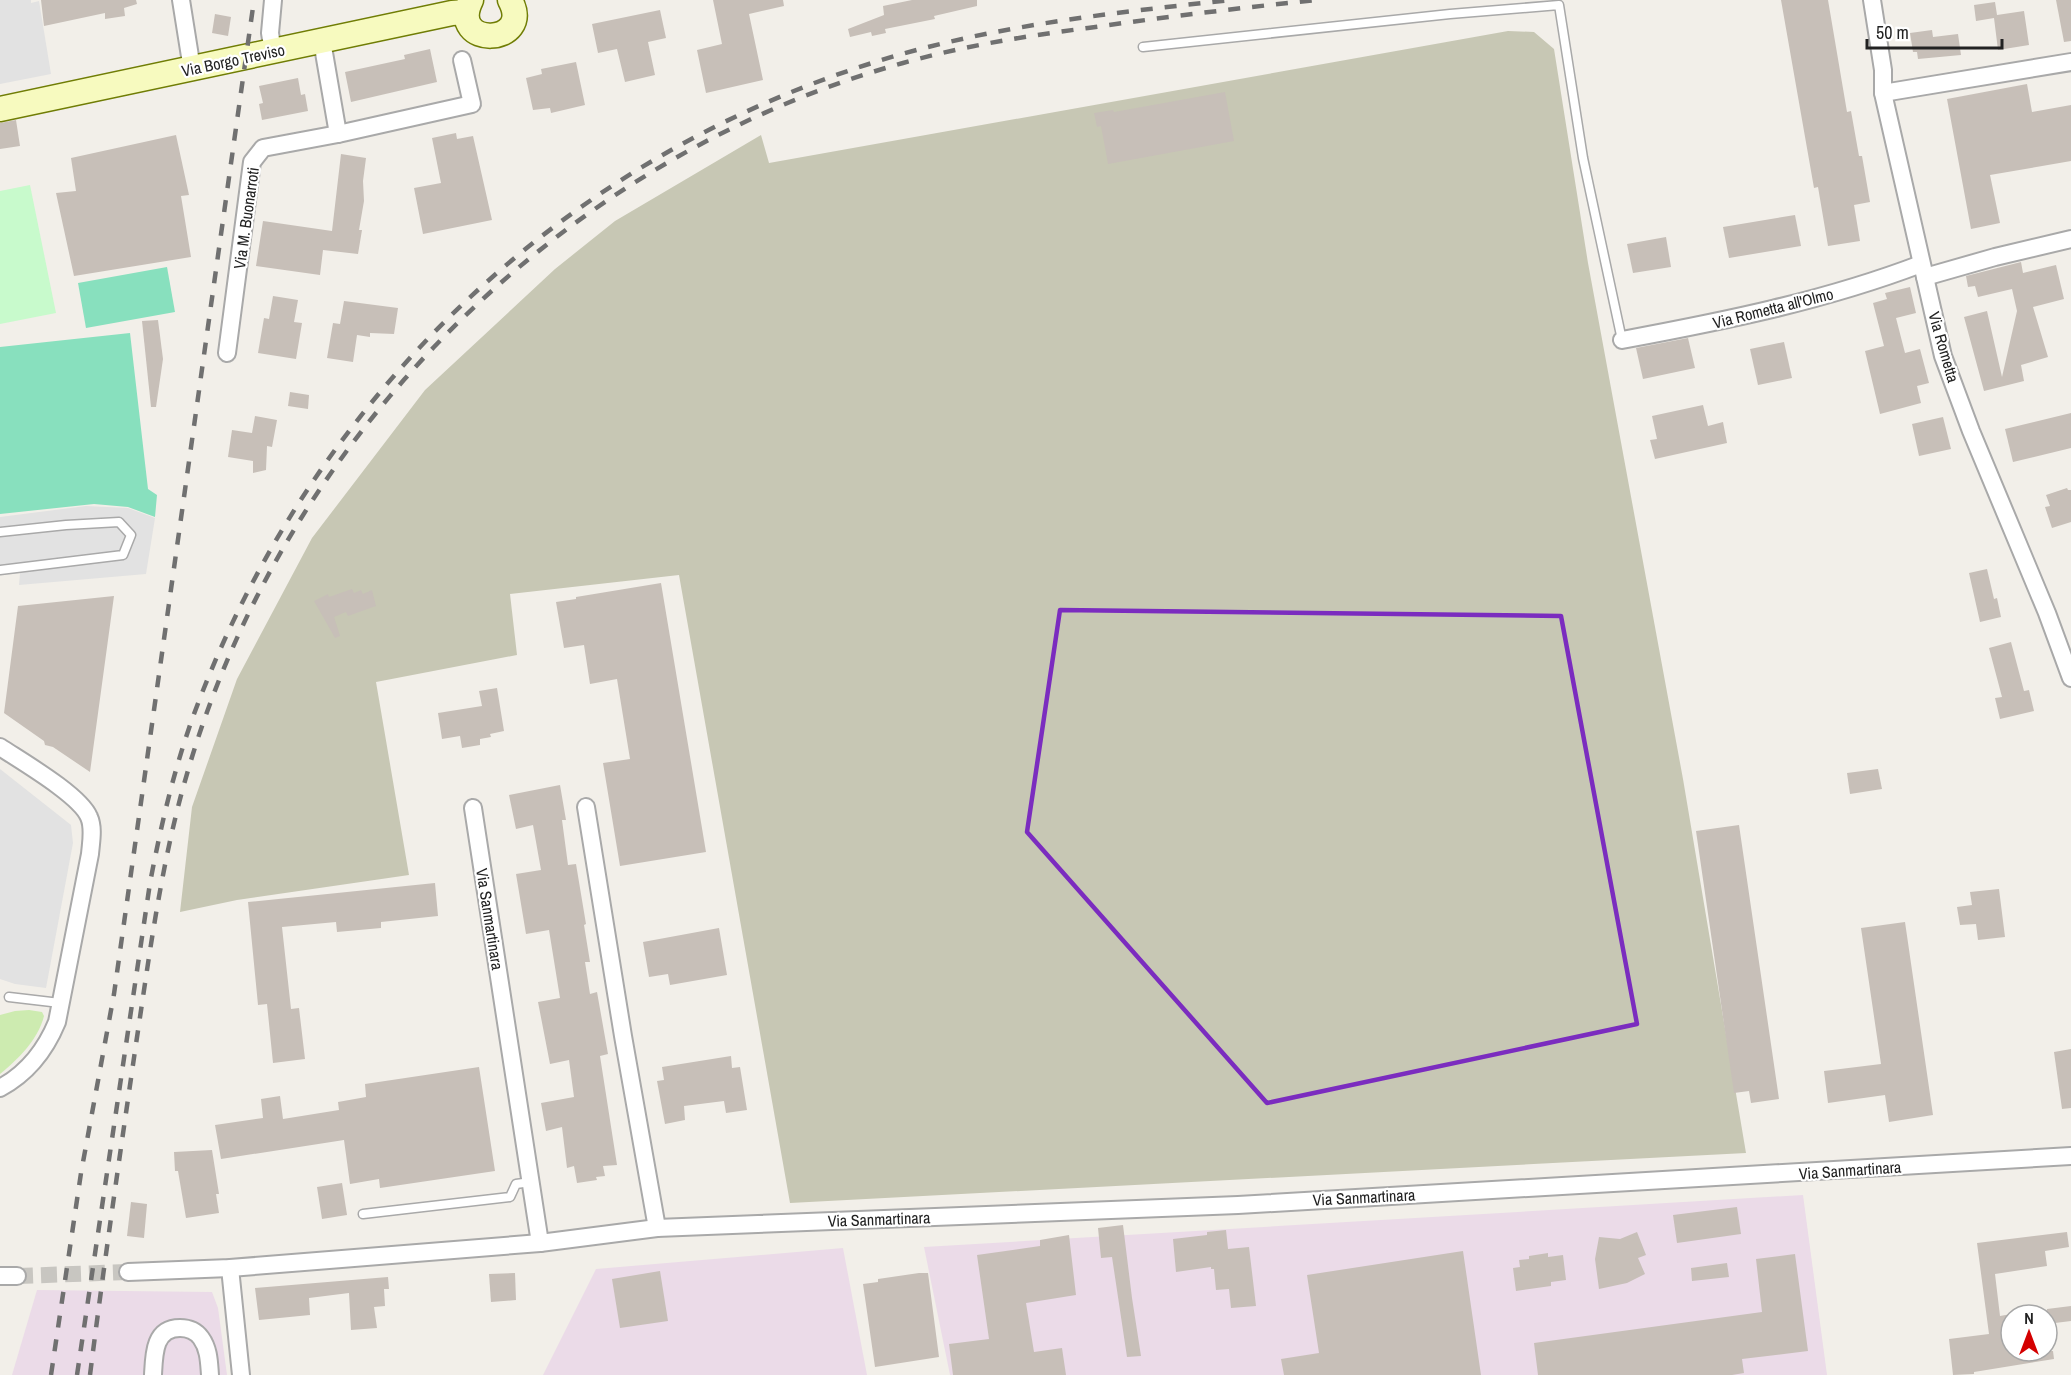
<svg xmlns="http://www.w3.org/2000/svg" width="2071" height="1375" font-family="'Archivo Narrow',sans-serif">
<rect width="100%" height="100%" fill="#f2efe9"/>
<!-- industrial -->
<g fill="#ebdbe8">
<polygon points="1803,1195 1827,1375 950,1375 924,1247"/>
<polygon points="843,1248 867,1375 543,1375 596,1269"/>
<polygon points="37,1290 212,1292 218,1308 227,1375 12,1375"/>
</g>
<!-- construction -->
<polygon fill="#c7c7b4" points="1508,31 1534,32 1554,49 1588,263 1683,779 1746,1153 790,1203 679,575 510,594 517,655 376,682 409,875 237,900 180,912 192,807 237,679 312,538 425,390 555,269 615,221 761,135 769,163"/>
<!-- grass -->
<path fill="#cdebb0" d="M29 1010 42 1012 44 1016C38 1040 18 1059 0 1074V1015L15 1011Z"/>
<!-- park -->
<polygon fill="#c8facc" points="30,185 56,313 0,324 0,191"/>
<!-- pitch -->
<g fill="#88e0be">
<polygon points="167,267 175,312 86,328 78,283"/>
<polygon points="130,333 148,489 157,495 155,517 128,507 94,504 0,514 0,347"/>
</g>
<!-- parking -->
<g fill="#e2e2e2">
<polygon points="0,0 31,0 31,3 39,1 51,74 0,84"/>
<polygon points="86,506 128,508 155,518 146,574 19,585 20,573 0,575 0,517"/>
<polygon points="0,769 71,825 73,843 46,988 15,984 0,979"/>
</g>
<!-- building -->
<g fill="#c7bfb8">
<polygon points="41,0 136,0 137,4 124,8 125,16 105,19 105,13 44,26"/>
<polygon points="713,0 783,0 784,6 749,14 763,80 706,93 697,50 722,44"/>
<polygon points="912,0 977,0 977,6 934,16 935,19 885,29 886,33 872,36 871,32 850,37 848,29 884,15 883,6"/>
<polygon points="1781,0 1828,0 1847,112 1851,111 1859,156 1862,156 1870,202 1854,205 1860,241 1828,246 1818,187 1814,188"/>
<polygon points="2056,0 2071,0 2071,41 2064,42"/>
<polygon points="1995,2 1997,15 2024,11 2029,45 1998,50 1994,18 1976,21 1974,5"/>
<polygon points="660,10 666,38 648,42 655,75 625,82 617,49 598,53 592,24"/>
<polygon points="215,14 231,17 228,36 212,33"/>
<polygon points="1932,30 1933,37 1958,34 1961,55 1918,59 1917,52 1913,52 1910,33"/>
<polygon points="430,49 437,82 351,102 345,72 405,59 404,55"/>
<polygon points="576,62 585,105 551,113 550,108 533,110 526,78 542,74 541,69"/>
<polygon points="298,78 301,95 305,94 308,111 262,120 259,104 263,103 259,86"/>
<polygon points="2027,84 2032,112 2071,105 2071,161 1990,175 2000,223 1971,229 1947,99"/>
<polygon points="1225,92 1234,141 1108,164 1101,126 1097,127 1094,113 1113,110 1114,112"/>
<polygon points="16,120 20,146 0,149 0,123"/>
<polygon points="456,133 457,139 473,136 492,220 423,234 414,188 441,183 432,138"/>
<polygon points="176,135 189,195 181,196 191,257 74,276 56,193 76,191 71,158"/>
<polygon points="341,154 366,158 363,181 364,201 359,230 362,230 358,254 323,250 320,275 256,266 263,221 332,231"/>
<polygon points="1795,215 1801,246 1729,258 1723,227"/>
<polygon points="1666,237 1671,267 1633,273 1627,244"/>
<polygon points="2021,262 2023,273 2056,265 2064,299 2033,307 2048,357 2021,365 2024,381 1984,391 1964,317 1987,311 2002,377 2017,311 2012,289 1978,297 1975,286 1968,287 1966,276"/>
<polygon points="1910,287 1916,313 1896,318 1905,353 1920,349 1929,383 1917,386 1921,403 1880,414 1865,351 1884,346 1873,303 1887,299 1885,293"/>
<polygon points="273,296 298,300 294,322 302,323 296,359 258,353 264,318 269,319"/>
<polygon points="344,301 398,308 394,334 370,333 370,337 357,335 353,362 327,358 333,323 340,324"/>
<polygon points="158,320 163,359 156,407 151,407 142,321"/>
<polygon points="1688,338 1695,368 1643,379 1636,348"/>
<polygon points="1784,342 1792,378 1758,385 1750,349"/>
<polygon points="290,392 309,395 308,409 288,406"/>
<polygon points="1703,405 1708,426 1723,422 1727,443 1655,459 1650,440 1657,439 1652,416"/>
<polygon points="2071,413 2071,448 2013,462 2005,429"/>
<polygon points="255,416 277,420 272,447 267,446 266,470 253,473 253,461 228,457 232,430 252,433"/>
<polygon points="1943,417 1951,449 1919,456 1912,424"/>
<polygon points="2067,488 2068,490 2071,490 2071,522 2052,528 2045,507 2050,506 2046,495"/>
<polygon points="1987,569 1994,599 1997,598 2001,617 1980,622 1969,573"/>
<polygon points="661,583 706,852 620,866 603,763 630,759 617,679 590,684 584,645 564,648 556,602 576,599 576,597"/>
<polygon points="352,589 354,593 361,590 363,594 372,590 376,606 348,616 346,612 334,617 340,636 335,638 314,601 328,594 329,597"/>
<polygon points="114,596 90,772 53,747 45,745 44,741 4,713 18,606"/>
<polygon points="2011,642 2024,691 2029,690 2034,711 2000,719 1995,698 2002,697 1989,648"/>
<polygon points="497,688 504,731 490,734 491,737 480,739 480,745 462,748 460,736 442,739 438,713 482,706 479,691"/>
<polygon points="1878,769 1882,789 1850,794 1847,773"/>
<polygon points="560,785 566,820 562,820 568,865 576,864 586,924 584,925 590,962 585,962 590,994 597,992 608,1054 600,1056 617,1165 603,1166 605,1176 596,1177 597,1180 577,1183 574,1166 567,1168 562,1127 546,1131 541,1103 574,1097 569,1060 550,1064 538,1002 560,998 549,930 526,934 516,874 541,870 533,825 516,829 509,795"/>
<polygon points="1739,825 1779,1099 1751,1103 1749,1091 1734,1093 1696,831"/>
<polygon points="435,883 438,916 381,922 381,928 337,932 336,922 282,927 291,1009 299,1008 305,1059 273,1063 267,1004 258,1005 248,902"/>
<polygon points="1999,889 2005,937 1978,940 1976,924 1960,925 1957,907 1972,905 1970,892"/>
<polygon points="1905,922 1933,1115 1889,1122 1885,1095 1828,1103 1824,1071 1881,1064 1861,928"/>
<polygon points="719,928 727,975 670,985 668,974 649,977 643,942"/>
<polygon points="2071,1049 2071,1108 2062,1109 2054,1052"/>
<polygon points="731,1056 732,1068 740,1067 747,1110 726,1113 724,1101 684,1106 685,1120 665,1124 657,1081 664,1080 662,1067"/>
<polygon points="479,1067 495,1171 380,1188 379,1179 350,1184 344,1140 221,1159 215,1125 263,1118 261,1099 280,1096 283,1119 339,1110 338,1102 366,1097 365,1084"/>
<polygon points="212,1150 219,1194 216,1194 219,1213 186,1218 178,1171 175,1171 174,1152"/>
<polygon points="342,1183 347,1215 322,1219 317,1187"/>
<polygon points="131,1202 147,1204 144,1238 127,1236"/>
<polygon points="1737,1207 1741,1234 1677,1243 1673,1215"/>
<polygon points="1123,1225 1132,1298 1141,1356 1127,1357 1112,1257 1101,1258 1098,1228"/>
<polygon points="1226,1230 1228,1249 1249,1247 1256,1306 1231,1308 1229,1289 1216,1290 1214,1269 1211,1269 1211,1267 1176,1272 1173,1239 1207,1235 1207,1232"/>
<polygon points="1637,1232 1646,1255 1638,1258 1645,1274 1627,1283 1599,1289 1595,1259 1599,1237 1620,1239"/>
<polygon points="2067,1232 2069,1247 2045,1251 2047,1266 1995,1274 2000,1316 2011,1314 2011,1351 2053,1351 2054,1359 1974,1372 1974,1374 1953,1375 1949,1339 1989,1334 1977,1243"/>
<polygon points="1069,1235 1076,1295 1026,1303 1034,1352 1062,1348 1066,1375 953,1375 949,1344 989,1339 977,1255 1040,1246 1040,1240"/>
<polygon points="1463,1251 1481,1375 1284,1375 1281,1359 1319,1353 1307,1275"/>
<polygon points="1548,1253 1548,1257 1563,1255 1566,1280 1551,1282 1551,1286 1516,1291 1513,1268 1520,1267 1519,1260 1529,1259 1529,1256"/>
<polygon points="1795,1254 1808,1351 1742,1359 1744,1373 1732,1375 1538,1375 1534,1343 1762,1312 1756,1259"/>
<polygon points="1727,1263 1729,1277 1692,1281 1691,1268"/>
<polygon points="660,1271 668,1321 620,1328 612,1279"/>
<polygon points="515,1273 516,1300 491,1302 489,1274"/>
<polygon points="919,1273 928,1273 939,1357 875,1367 863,1284 878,1282 878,1279"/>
<polygon points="388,1277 389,1289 384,1289 385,1306 374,1307 377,1328 351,1330 349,1293 309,1298 310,1315 259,1320 255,1288"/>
<polygon points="2071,1306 2071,1321 2047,1324 2047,1309"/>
</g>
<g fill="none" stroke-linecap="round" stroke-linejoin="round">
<!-- street-tunnel -->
<polyline stroke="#c8c6c1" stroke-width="16" stroke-dasharray="16 8" stroke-linecap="butt" points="17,1276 128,1272"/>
<!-- lane casing -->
<g stroke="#a9a9a9" stroke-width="11">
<g id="lane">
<polyline points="1143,47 1450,14 1559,5 1583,158 1622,340"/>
<polyline points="0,532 66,525 119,522 131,535 123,555 0,570"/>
<polyline points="9,997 60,1003"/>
<polyline points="363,1214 510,1197 516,1184 531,1182"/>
</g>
</g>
<!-- street casing -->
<g stroke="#a9a9a9" stroke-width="20">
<g id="street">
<polyline points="181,0 192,69"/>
<polyline points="1872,0 1883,70 1883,93 1943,356 1971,431 2047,613 2071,678"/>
<polyline points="273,52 270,33 273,0"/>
<polyline points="1883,93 2071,62"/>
<polyline points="338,134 472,104 462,60"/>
<polyline points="1925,277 1995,257 2071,239"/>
<path d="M1622 340C1724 321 1824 301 1921 264"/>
<polyline points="227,353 252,162 263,148 338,134 322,41"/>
<path d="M0 747C21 761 80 795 89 817 94 828 91 842 90 854L57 1022C45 1051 28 1073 0 1088"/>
<polyline points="586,807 623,1036 657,1228"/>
<polyline points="473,808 540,1243"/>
<polyline points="230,1268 241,1375"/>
<polyline points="128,1272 230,1268 540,1243 657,1228 1238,1205 2071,1156"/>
<polyline points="0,1276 17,1276"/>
<path d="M153 1375C154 1354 154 1328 180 1328 189 1328 196 1331 201 1338 209 1349 209 1362 210 1375"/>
</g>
</g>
<!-- secondary casing -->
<g stroke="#707d05" stroke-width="27">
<g id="secondary">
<path d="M471 0C447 49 535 46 510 0"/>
<polyline points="0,109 452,13 466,12"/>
</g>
</g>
<!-- lane -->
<use href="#lane" stroke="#fff" stroke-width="8"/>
<!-- street -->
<use href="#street" stroke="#fff" stroke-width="16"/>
<!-- secondary -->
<use href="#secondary" stroke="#f7fabf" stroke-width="24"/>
<!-- rail -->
<g stroke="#707070" stroke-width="4.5" stroke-dasharray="12 12" stroke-linecap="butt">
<polyline points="51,1375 81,1173 114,994 254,0"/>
<path d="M77 1375 150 883C161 825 174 769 194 714 309 403 555 163 872 63 988 26 1110 13 1231 0"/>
<path d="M90 1375C104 1264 120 1154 136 1044 150 951 162 857 189 767 288 431 565 157 903 63 964 46 1025 36 1088 28 1164 17 1240 8 1316 0"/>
</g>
</g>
<!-- marked area -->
<path fill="none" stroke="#7b2cbf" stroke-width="4.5" stroke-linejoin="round" d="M1060 610 1561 616 1637 1024 1267 1103 1027 832Z"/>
<g text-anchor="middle" stroke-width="4.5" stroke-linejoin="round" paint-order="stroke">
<!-- street labels -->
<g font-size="16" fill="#222" stroke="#fff">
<text transform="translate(233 60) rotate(-12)" y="6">Via Borgo Treviso</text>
<text transform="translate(246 218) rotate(-82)" y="6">Via M. Buonarroti</text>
<text transform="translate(1773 308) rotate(-14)" y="6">Via Rometta all'Olmo</text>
<text transform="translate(1944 347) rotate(74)" y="6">Via Rometta</text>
<text transform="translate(490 919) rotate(81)" y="6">Via Sanmartinara</text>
<text transform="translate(1850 1170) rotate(-4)" y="6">Via Sanmartinara</text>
<text transform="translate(1364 1197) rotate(-3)" y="6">Via Sanmartinara</text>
<text transform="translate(879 1219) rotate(-2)" y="6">Via Sanmartinara</text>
</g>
</g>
<!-- north arrow -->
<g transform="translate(2029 1333)"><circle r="28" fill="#ffffff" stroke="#a7a7a7" stroke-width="1.5"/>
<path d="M0-4.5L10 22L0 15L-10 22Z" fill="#d40000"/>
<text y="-9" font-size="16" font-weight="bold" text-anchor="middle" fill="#222222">N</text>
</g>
<!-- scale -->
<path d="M1867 39v9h135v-9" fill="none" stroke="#222222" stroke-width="3"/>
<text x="1876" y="39" font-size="18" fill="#222222" stroke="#ffffff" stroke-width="4.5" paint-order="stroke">50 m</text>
</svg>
